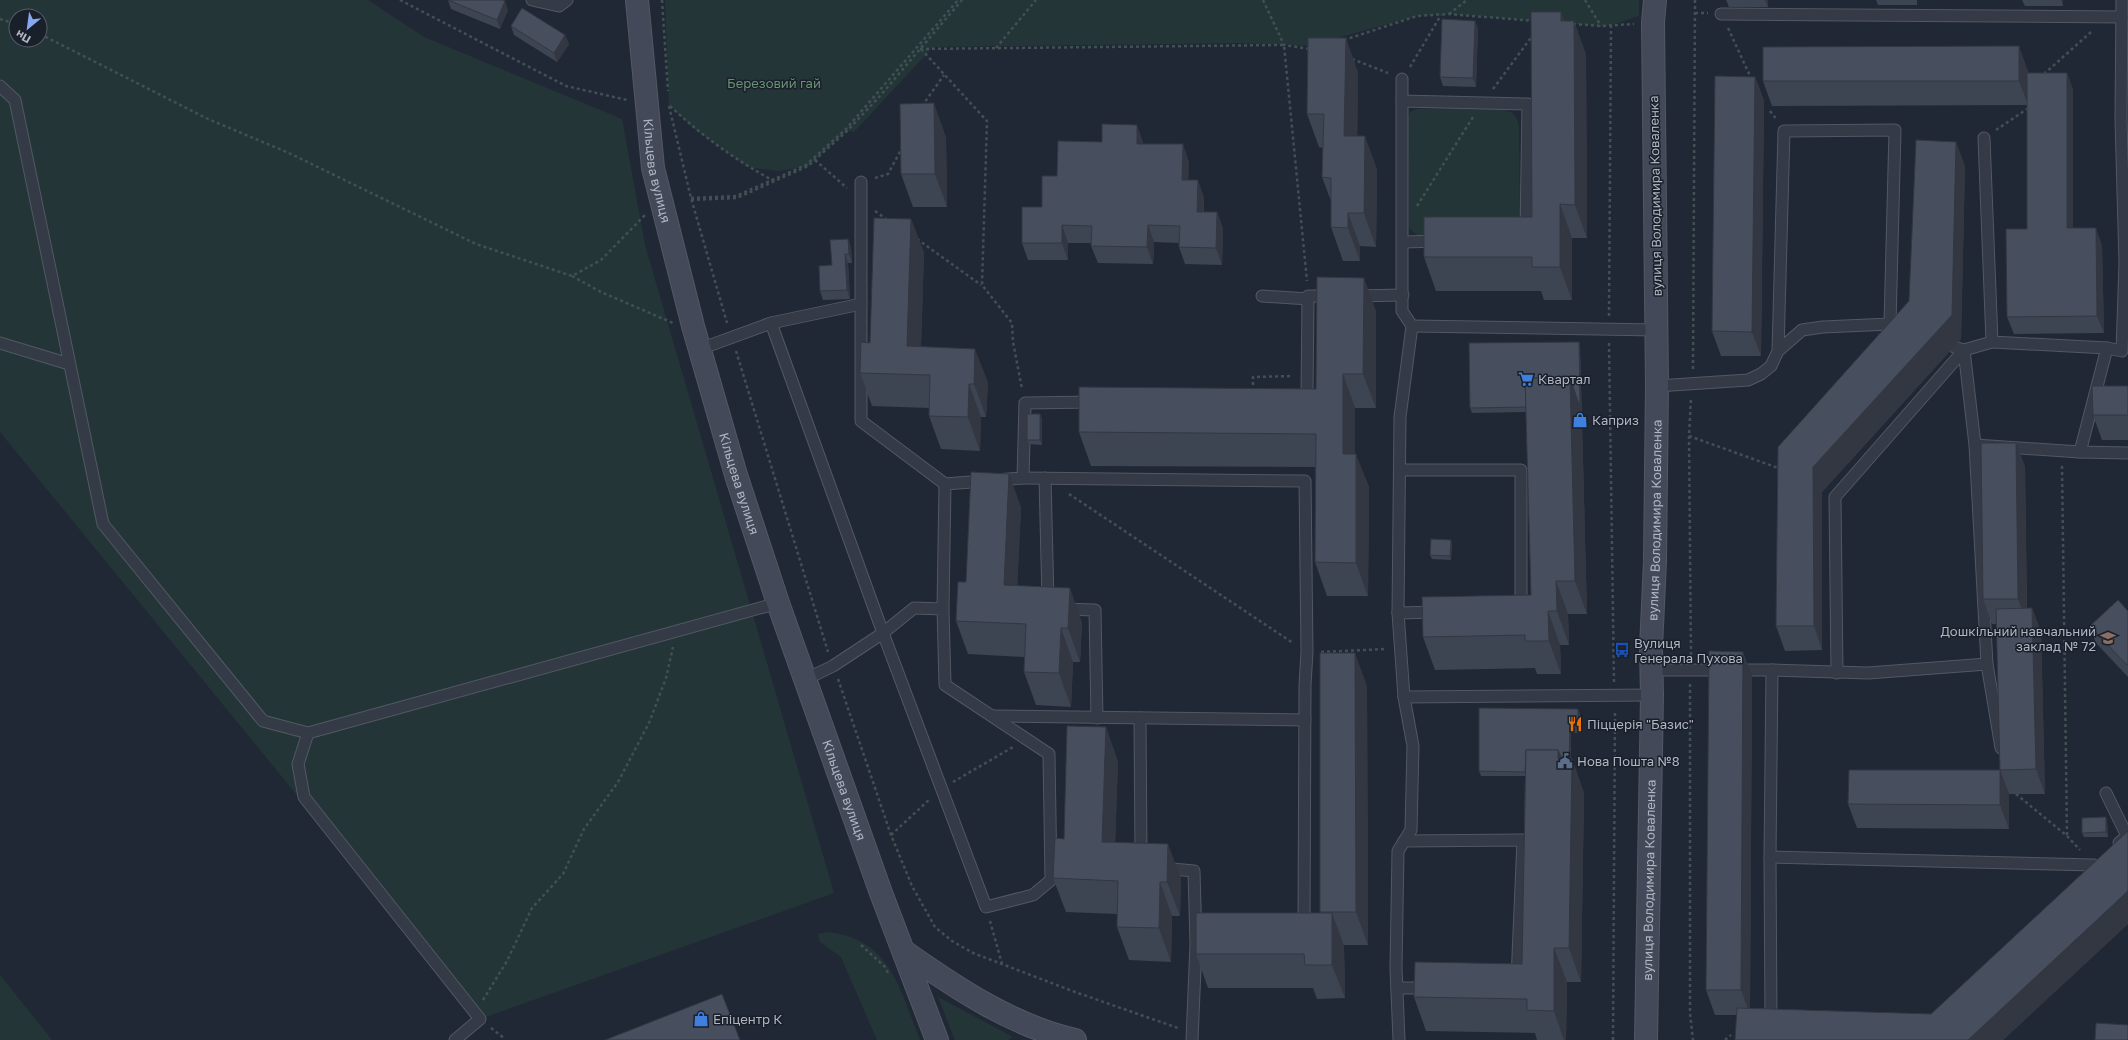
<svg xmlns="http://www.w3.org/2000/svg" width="2128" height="1040" font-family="'Golos Text',sans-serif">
<rect width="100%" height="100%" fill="#212835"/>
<!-- green -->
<g fill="#243537" fill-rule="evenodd">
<path d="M0 0H368L424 37 622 119 645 245 834 893 480 1019 0 432ZM16 16H40V40H16Z"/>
<polygon points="665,0 1639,0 1639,16 1611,25 1601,26 1449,14 1417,16 1326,41 1316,46 1239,43 933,47 854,132 847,131 808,166 778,171 748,167 693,128 669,105"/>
<path d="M1417 109C1435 109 1500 105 1512 113 1517 117 1518 121 1519 126L1520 225 1517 231 1418 236 1409 228 1408 117 1410 112Z"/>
<path d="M828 932C891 939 900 990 920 1040H877L841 957 820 942 818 934Z"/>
<polygon points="0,975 52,1040 0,1040"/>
<polygon points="938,997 1013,1037 1008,1040 955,1040"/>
</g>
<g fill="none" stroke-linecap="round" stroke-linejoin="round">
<!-- lane casing -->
<g stroke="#525864" stroke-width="13">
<g id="lane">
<polyline points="532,0 559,6 567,0"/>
<polyline points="1721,14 2122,17"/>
<polyline points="0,86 15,100 103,524 263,721 308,733"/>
<polyline points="1402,101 1528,104 1526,232"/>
<polyline points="1984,138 1992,342 2107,348 2122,351 2125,263 2121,120 2122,0"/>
<polyline points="861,182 861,421 945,484"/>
<polyline points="1403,242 1439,241"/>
<polyline points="1262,296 1309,299"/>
<polyline points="1355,296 1403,295"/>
<polyline points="771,323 861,304"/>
<polyline points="1412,326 1656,330"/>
<polyline points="0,343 69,364"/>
<polyline points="1954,347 1964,350 1975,445"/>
<polyline points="700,349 771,323 883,633 833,666 806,679"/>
<polyline points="1657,386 1748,380 1761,374 1771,366 1778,351 1802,330 1823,327 1890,324 1895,130 1784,131 1778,351"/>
<polyline points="1307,395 1308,296 1330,296"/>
<polyline points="2080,452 2107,348"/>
<polyline points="1400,470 1521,470 1521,609"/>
<polyline points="1023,478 1305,481 1307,652 1305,685 1304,926"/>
<polyline points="1045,478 1048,601"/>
<polyline points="943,609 945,685 1049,754 1051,880 1033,895 986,907 883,633 914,608 943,609 945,484 1023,478 1025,403 1094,402"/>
<polyline points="1062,609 1095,610 1097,718"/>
<polyline points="1398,613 1437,612"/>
<polyline points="1987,664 2001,748"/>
<polyline points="1651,670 1772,670 1868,673 1987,664 1975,445 2080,452 2128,453"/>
<polyline points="1772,670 1770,857 1771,1019 1776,1019"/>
<polyline points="1837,673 1835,497 1964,350 1992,342"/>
<polyline points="1404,697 1652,695"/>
<polyline points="993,716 1305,720"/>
<polyline points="1140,718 1141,857"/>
<polyline points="2106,793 2127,836 2119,843"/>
<polyline points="1404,841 1523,840 1517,979"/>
<polyline points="1770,857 2094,865"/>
<polyline points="1162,868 1194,871 1196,944 1192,1040"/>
<polyline points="1397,988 1428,988"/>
<polyline points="455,1040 480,1019 304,797 298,764 308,733 778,603"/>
<polyline points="1399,1040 1396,968 1398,851 1411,830 1413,746 1404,697 1398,613 1400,417 1412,326 1402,311 1402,79"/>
</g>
</g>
<!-- secondary casing -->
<g stroke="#525864" stroke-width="24">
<g id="secondary">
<path id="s1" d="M637 0 653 168 693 326 736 475 778 603 881 893 937 1040"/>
<path d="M905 952C956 988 1013 1026 1075 1040"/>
<path id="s2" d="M1646 1040 1652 695 1651 648 1655 561 1657 386 1653 22 1655 0"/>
</g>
</g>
<!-- path -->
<g stroke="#405054" stroke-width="2.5" stroke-dasharray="3 3" stroke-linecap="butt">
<polyline points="400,0 566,86 627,100"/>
<polyline points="662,0 668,91"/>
<polyline points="1263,0 1284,45 1310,49"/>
<polyline points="1585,0 1601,26"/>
<polyline points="1695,13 1708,13"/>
<polyline points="1449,14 1467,0"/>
<polyline points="0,19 16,24"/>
<polyline points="1573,24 1601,26 1634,24"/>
<polyline points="1728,28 1751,78"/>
<polyline points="40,34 208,119 289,153 476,244 572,276 601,260 645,215"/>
<polyline points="1344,40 1417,16 1449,14 1534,21"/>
<polyline points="996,48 1036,0"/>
<polyline points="920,49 1284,45 1307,281"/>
<polyline points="921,49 987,121 982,285 1012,323 1013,342 1022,389"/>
<polyline points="1352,59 1388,73"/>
<polyline points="1410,67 1441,15"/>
<polyline points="2044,74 2091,32"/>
<polyline points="1493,89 1533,35"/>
<polyline points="669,106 691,198 727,323"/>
<path d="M670 106C701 135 735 160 774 181"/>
<polyline points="922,106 944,75"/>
<polyline points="1770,111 1777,120"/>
<polyline points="1996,130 2030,107"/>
<polyline points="815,160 847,188"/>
<polyline points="875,178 888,174 902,148"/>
<polyline points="691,198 736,196 806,165 846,129 958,0"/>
<polyline points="691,200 737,198 808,166 847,131 880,96 962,0"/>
<polyline points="1417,206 1473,117"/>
<polyline points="875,211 889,221"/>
<polyline points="917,239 981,285"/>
<polyline points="572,276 601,292 673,323"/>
<polyline points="1609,316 1611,25"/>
<polyline points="1609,343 1614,682"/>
<polyline points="736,351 828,652"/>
<polyline points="1693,369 1695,0"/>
<polyline points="1253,391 1253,377 1293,376"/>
<polyline points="1689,436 1781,469"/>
<polyline points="2062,466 2067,836"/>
<polyline points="1069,494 1293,643"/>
<polyline points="1321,652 1386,649"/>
<polyline points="1691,655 1689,436 1691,398"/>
<polyline points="838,679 891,835 912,886 935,927 952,941 973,953 1075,992 1178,1028"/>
<polyline points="1690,684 1690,1014 1693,1040"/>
<polyline points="953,782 1013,747"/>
<polyline points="2016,794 2067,836 2080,850"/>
<polyline points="891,835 930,799"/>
<polyline points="990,921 1002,964"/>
<polyline points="861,945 885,967 889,975"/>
<polyline points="483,1000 507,961 532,908 563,874 584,829 618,782 649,723 666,678 673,647"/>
<polyline points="491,1028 504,1038"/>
<polyline points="1613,1040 1615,711"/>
<polyline points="1725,1040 1731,1035"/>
</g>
<!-- lane -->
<use href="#lane" stroke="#343a46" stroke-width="11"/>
<!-- secondary -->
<use href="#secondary" stroke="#434959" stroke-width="22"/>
</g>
<!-- wall -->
<g fill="#3d4452">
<polygon points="448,0 508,10 500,29 451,9"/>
<polygon points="1726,0 1768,0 1768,7 1729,7"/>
<polygon points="1876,0 1917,0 1917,5 1878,5"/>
<polygon points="2022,0 2063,0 2063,6 2025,6"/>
<polygon points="1561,12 1564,21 1586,54 1587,238 1572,238 1572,300 1544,300 1541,291 1436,291 1424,257 1532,217"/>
<polygon points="1475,21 1478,29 1476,87 1443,86 1440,77"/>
<polygon points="511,26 565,35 569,44 557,62 514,35"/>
<polygon points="2028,71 2028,73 2067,73 2073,90 2073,228 2102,245 2104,333 2014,334 2007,317 2027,229 2027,105 1772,106 1763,81"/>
<polygon points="1358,72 1357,136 1377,169 1376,247 1360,246 1360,261 1343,261 1331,227 1331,201 1322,177 1323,148 1319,147 1307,114"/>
<polygon points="1755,77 1764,101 1761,356 1721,356 1712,331"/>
<polygon points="946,137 947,207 913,207 901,174"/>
<polygon points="1102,142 1143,142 1143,144 1189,162 1188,180 1204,197 1204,212 1217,212 1223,229 1222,265 1185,264 1179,247 1179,243 1154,242 1153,264 1098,263 1091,246 1091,243 1068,243 1068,260 1028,260 1022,243 1042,207 1057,176"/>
<polygon points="1956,142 1965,167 1961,339 1822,492 1822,650 1785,651 1776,626 1778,447 1909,301"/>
<polygon points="911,219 924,253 921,347 988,382 986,417 981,417 980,451 941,449 929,416 929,408 872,406 860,373"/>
<polygon points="848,239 851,248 852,263 848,263 850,299 823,300 820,291 832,265"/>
<polygon points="1376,311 1376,408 1355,408 1355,454 1369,487 1368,596 1327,596 1315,562 1315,467 1091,466 1079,432 1316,389"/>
<polygon points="1579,342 1580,346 1587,614 1568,614 1569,645 1560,645 1561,674 1537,674 1535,668 1435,670 1423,637 1531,595 1526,412 1472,413 1470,408"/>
<polygon points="2128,386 2128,440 2102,440 2093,415"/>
<polygon points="1040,414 1042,419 1042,445 1029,444 1027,440"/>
<polygon points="2016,443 2025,467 2027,608 2032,608 2041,632 2045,794 2009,794 2009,829 1857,828 1848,804 2000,770 1997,624 1992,624 1983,599"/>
<polygon points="1021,507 1017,586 1082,622 1080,662 1073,662 1071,707 1036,705 1024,672 1024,657 968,654 956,621 966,582"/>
<polygon points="1451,540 1452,545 1451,560 1432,559 1430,555"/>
<polygon points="2128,611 2128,677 2096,643 2090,626"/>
<polygon points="1752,676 1750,1008 1931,1014 2128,924 2003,1040 1735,1040 1737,1015 1715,1015 1706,990"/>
<polygon points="1367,686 1368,945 1344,945 1345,998 1317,999 1313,988 1208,988 1196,954 1321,913"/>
<polygon points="1580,713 1580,733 1571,733 1571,759 1572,759 1584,793 1581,982 1567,982 1566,1040 1537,1040 1535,1033 1426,1031 1414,997 1522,964 1525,776 1481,776 1479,771"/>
<polygon points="1118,761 1115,843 1181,878 1180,916 1172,916 1171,962 1129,960 1117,927 1117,914 1066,912 1053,878 1064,839"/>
<polygon points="2106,817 2107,821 2108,837 2084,837 2082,833"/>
</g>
<!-- shaded-wall -->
<g fill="#323742">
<polygon points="1765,0 1768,0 1768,7"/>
<polygon points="2061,0 2063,0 2063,6"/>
<polygon points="505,1 508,10 500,29 497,20"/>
<polygon points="1561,12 1573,45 1561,21"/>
<polygon points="1475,21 1478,29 1476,87 1473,78"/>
<polygon points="1574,21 1586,54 1587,238 1575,205"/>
<polygon points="565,35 569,44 557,62 554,53"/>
<polygon points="1346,38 1358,72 1357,169 1344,136"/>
<polygon points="2019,46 2028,71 2028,105 2019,81"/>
<polygon points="2067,73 2073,90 2073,245 2067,228"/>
<polygon points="1755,77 1764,101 1761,356 1752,332"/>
<polygon points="934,103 946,137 947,207 935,174"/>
<polygon points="1137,125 1143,142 1143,161 1137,144"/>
<polygon points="1365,136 1377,169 1376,247 1364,213"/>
<polygon points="1956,142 1965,167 1961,339 1822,492 1822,650 1814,626 1813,467 1952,315"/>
<polygon points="1183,144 1189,162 1188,197 1182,180"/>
<polygon points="1198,180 1204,197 1203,229 1197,212"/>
<polygon points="1560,204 1572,238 1572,300 1560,267"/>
<polygon points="1217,212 1223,229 1222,265 1216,248"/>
<polygon points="1348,213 1360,246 1360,261 1348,228"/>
<polygon points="911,219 924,253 920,375 907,346"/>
<polygon points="1062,225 1068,243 1068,260 1062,243"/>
<polygon points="1148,225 1154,242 1153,264 1147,247"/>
<polygon points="2096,228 2102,245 2104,333 2097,316"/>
<polygon points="848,239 851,248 852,263 849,254"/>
<polygon points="845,254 848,263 850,299 847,290"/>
<polygon points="1364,278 1376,311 1376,408 1363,374"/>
<polygon points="1579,342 1580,346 1587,614 1575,581 1570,378"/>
<polygon points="975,349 988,382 986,417 974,384"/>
<polygon points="1343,374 1355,408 1355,487 1343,454"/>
<polygon points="969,384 981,417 980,451 968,417"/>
<polygon points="1040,414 1042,419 1042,445 1040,440"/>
<polygon points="2016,443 2025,467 2027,623 2018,599"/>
<polygon points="1356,454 1369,487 1368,596 1356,563"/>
<polygon points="1009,474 1021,507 1016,619 1004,585"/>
<polygon points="1451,540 1452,545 1451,560 1450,556"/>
<polygon points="1556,581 1568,614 1569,645 1557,611"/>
<polygon points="1070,588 1082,622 1080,662 1068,628"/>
<polygon points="2032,608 2041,632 2045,794 2036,769"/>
<polygon points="1548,611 1560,645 1561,674 1549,641"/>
<polygon points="1061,628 1073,662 1071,707 1059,673"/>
<polygon points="1743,652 1752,676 1750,1015 1741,990"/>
<polygon points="1355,653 1367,686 1368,945 1356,912"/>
<polygon points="1578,709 1580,713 1580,733 1578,729"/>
<polygon points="1106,727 1118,761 1114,876 1102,842"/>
<polygon points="1570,728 1571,733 1570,793 1558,759 1558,750"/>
<polygon points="1572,759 1584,793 1581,982 1569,948"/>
<polygon points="2000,770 2009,794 2009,829 2000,805"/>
<polygon points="2106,817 2107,821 2108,837 2106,832"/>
<polygon points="1168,844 1181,878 1180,916 1167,882"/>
<polygon points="1160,882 1172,916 1171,962 1159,928"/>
<polygon points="2128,891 2128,924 2003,1040 1968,1040"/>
<polygon points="1332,913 1344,946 1345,998 1332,965"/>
<polygon points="1554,948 1567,982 1566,1040 1564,1040 1554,1011"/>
</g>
<!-- building -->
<g fill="#474f5f" stroke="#323742">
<polygon points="448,0 502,0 505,1 497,20"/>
<polygon points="522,8 565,35 554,53 511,26"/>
<polygon points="1531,12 1561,12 1561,21 1574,21 1575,205 1560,204 1560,267 1532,267 1532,257 1424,257 1424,217 1532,217"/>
<polygon points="1442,19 1475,21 1473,78 1440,77"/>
<polygon points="1308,38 1346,38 1344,136 1365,136 1364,213 1348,213 1348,228 1331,227 1331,178 1322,177 1324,114 1307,114"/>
<polygon points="2019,46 2019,81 1763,81 1763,47"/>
<polygon points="2027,73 2067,73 2067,228 2096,228 2097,316 2007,317 2006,229 2027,229"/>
<polygon points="1715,76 1755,77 1752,332 1712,331"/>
<polygon points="934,103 935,174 901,174 900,104"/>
<polygon points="1102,124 1137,125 1137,144 1183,144 1182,180 1198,180 1197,212 1217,212 1216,248 1179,247 1180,226 1148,225 1147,247 1091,246 1092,226 1062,225 1062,243 1022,243 1022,207 1042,207 1042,176 1057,176 1058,141 1102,142"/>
<polygon points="1916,140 1956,142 1952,315 1813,467 1814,626 1776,626 1778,447 1909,301"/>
<polygon points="874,218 911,219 907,346 975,349 974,384 969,384 968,417 929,416 930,375 860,373 861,342 870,343"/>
<polygon points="848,239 849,254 845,254 847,290 820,291 819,266 832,265 830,240"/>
<polygon points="1317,277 1364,278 1363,374 1343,374 1343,454 1356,454 1356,563 1315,562 1316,434 1079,432 1079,387 1316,389"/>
<polygon points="1579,342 1580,407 1570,378 1525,378 1526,407 1470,408 1469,343"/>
<polygon points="1525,378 1570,378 1575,581 1556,581 1557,611 1548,611 1549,641 1525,641 1525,635 1423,637 1422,597 1531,595"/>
<polygon points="2092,386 2128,386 2128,415 2093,415"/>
<rect x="1027" y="414" width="13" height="26"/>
<polygon points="1981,443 2016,443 2018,599 1983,599"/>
<polygon points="971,472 1009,474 1004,585 1070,588 1068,628 1061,628 1059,673 1024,672 1026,624 956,621 958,582 966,582"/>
<polygon points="1431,539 1451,540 1450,556 1430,555"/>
<polygon points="2118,600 2128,611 2128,664 2127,665 2090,626"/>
<polygon points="2032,608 2036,769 2000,770 1996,609"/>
<polygon points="1709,651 1743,652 1741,990 1706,990"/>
<polygon points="1320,653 1355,653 1356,912 1320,912"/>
<polygon points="1479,708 1578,709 1578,729 1570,728 1569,759 1562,759 1558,750 1526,750 1525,772 1479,771"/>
<polygon points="1067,726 1106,727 1102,842 1168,844 1167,882 1160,882 1159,928 1117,927 1118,881 1053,878 1055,838 1064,839"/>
<polygon points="1526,750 1558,750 1558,759 1572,759 1569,948 1554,948 1554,1011 1527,1010 1527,999 1414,997 1415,962 1522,964"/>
<polygon points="1849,770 2000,770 2000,805 1848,804"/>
<polygon points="2106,817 2106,832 2082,833 2082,818"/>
<polygon points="2128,831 2128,891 1968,1040 1735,1040 1737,1008 1931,1014"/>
<polygon points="1196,913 1332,913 1332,965 1305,965 1304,954 1196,954"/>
<polygon points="722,994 740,1040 605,1040"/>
<polygon points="2096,1023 2128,1025 2128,1040 2095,1040"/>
</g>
<!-- icons -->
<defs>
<g id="supermarket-bare" transform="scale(1.2)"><path d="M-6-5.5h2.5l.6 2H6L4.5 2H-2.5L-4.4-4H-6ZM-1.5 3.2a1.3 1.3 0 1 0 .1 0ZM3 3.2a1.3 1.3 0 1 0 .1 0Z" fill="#3f7fe0" stroke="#1a202a" stroke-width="2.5" paint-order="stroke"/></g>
<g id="shop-bare" transform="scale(1.2)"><path d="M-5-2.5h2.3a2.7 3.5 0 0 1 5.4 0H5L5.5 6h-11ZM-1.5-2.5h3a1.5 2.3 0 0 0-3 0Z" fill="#3f7fe0" stroke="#1a202a" stroke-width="2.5" paint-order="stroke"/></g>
<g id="school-bare" transform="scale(1.2)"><path d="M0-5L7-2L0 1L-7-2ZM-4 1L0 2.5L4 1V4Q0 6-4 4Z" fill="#8d6e63" stroke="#1a202a" stroke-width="2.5" paint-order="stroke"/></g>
<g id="bus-bare" transform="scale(1.2)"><path d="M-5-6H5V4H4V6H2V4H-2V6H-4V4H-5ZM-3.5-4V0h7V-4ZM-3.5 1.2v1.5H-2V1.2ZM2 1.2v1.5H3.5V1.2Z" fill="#1a4fb4" stroke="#1a202a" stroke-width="2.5" paint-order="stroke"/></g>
<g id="restaurant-bare" transform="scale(1.2)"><path d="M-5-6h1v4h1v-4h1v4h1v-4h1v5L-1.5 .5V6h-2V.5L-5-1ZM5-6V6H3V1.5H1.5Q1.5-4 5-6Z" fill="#e8710a" stroke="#1a202a" stroke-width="2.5" paint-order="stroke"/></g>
<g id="civic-bare" transform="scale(1.2)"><path d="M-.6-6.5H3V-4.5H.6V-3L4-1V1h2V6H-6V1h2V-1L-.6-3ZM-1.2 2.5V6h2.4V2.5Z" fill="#5c6f8a" stroke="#1a202a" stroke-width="2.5" paint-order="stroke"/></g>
</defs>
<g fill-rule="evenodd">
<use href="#supermarket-bare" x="1526" y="379"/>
<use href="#shop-bare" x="1580" y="420"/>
<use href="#school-bare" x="2108" y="638"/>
<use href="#bus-bare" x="1622" y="650"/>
<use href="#restaurant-bare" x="1575" y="724"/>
<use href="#civic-bare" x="1565" y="761"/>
<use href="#shop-bare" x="701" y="1019"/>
</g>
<g text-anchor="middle" stroke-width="3" stroke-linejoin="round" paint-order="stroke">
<!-- park labels -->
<g font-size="13" fill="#689174" stroke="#1a202a">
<text x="774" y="88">Березовий гай</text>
</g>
<!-- street labels -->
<g font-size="13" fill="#afb5c3" stroke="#1a202a">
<text dy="5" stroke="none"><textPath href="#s1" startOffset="172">Кільцева вулиця</textPath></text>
<text transform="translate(1655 196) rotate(-91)" y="5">вулиця Володимира Коваленка</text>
<text dy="5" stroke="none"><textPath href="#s1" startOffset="496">Кільцева вулиця</textPath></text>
<text dy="5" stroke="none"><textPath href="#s2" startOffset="520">вулиця Володимира Коваленка</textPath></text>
<text dy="5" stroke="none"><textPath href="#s1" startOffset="820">Кільцева вулиця</textPath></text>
<text dy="5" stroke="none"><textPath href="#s2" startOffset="160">вулиця Володимира Коваленка</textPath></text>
</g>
<!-- poi labels -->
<g font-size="13" fill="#afb5c3" stroke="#1a202a" text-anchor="start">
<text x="1538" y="384">Квартал</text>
<text x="1592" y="425">Каприз</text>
<text x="2096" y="636" text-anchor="end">Дошкільний навчальний<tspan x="2096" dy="15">заклад № 72</tspan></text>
<text x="1634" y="648">Вулиця<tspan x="1634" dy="15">Генерала Пухова</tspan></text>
<text x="1587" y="729">Піццерія "Базис"</text>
<text x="1577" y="766">Нова Пошта №8</text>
<text x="713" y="1024">Епіцентр К</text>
</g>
</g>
<!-- north arrow -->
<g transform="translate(28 28) rotate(209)"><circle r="19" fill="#1a202a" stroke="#565c67"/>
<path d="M0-3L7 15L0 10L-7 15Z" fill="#87a8f0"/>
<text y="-6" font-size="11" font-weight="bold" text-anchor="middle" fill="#afb5c3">Пн</text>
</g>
</svg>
